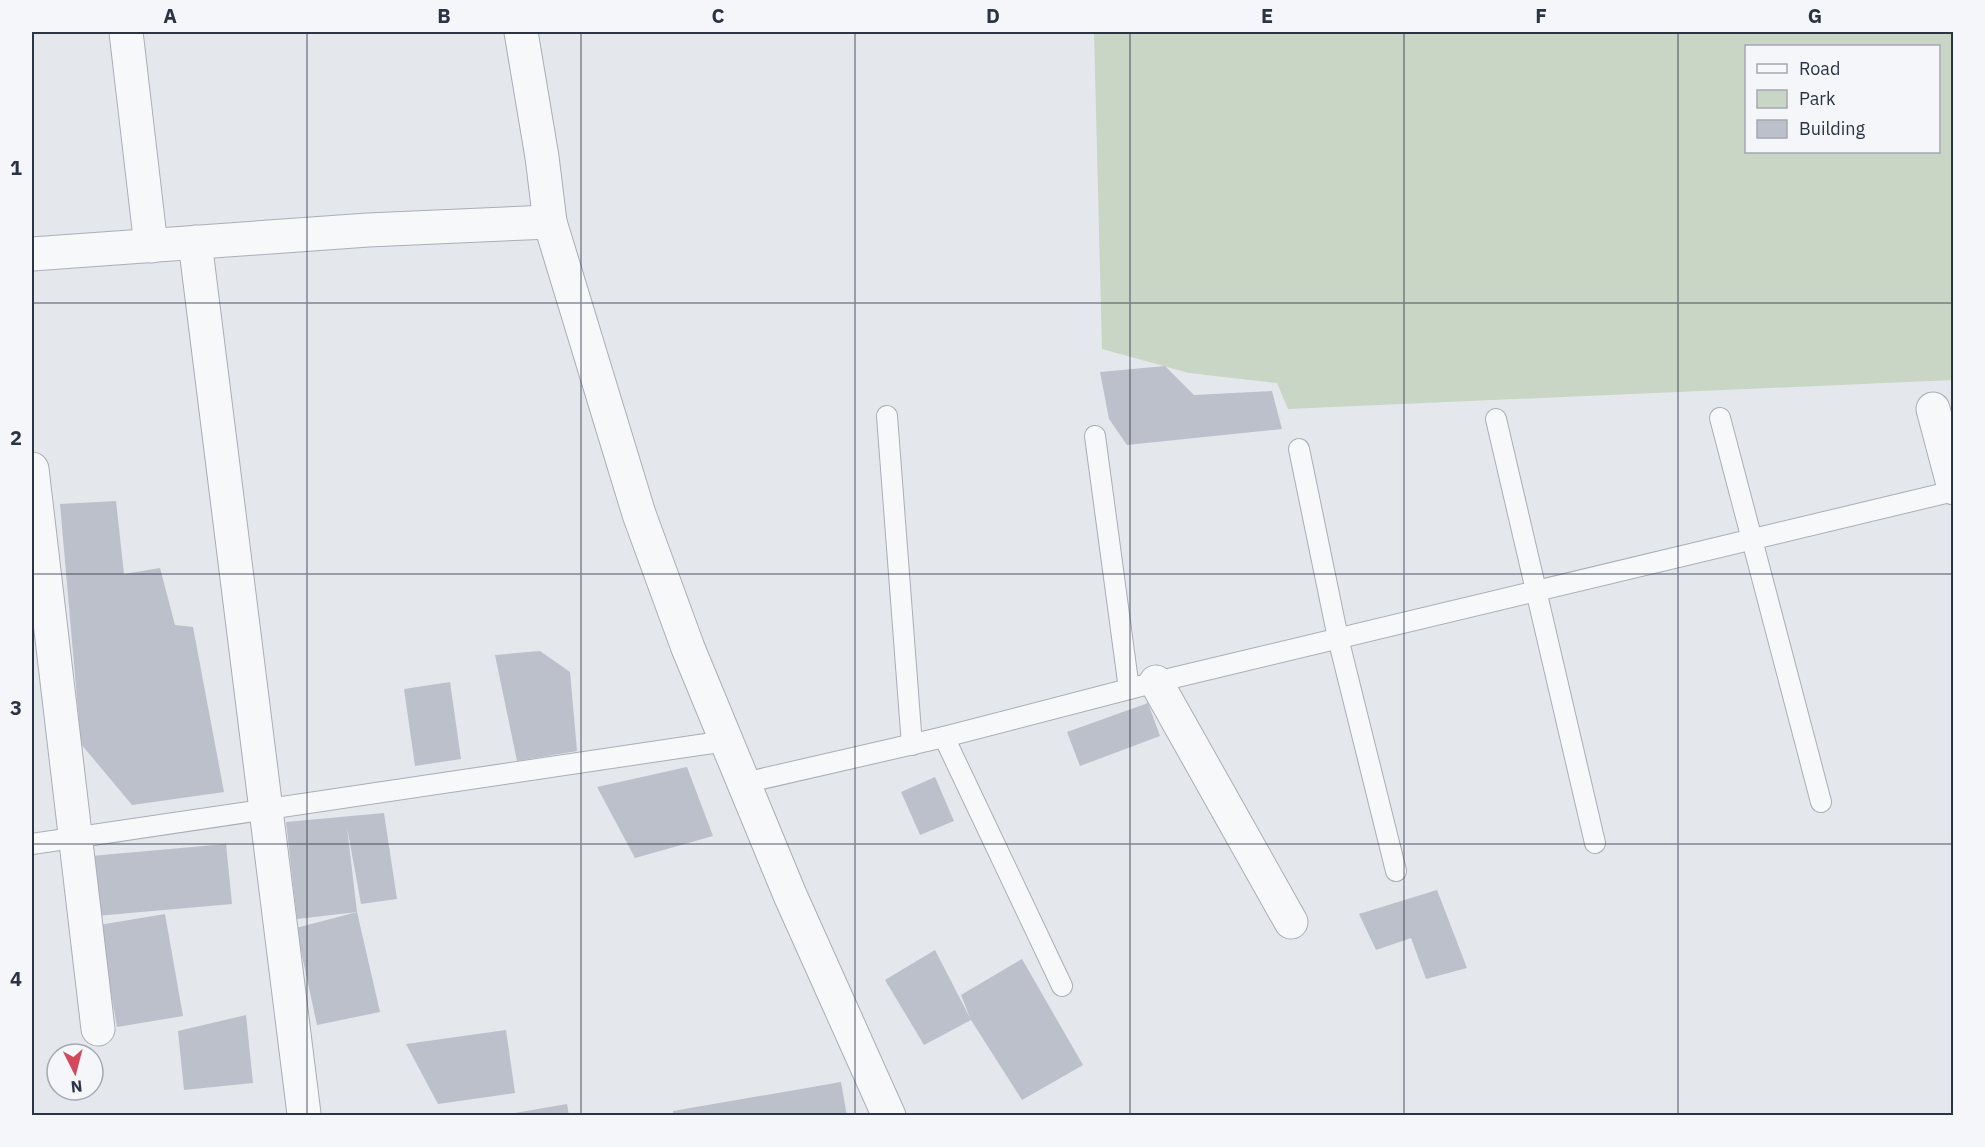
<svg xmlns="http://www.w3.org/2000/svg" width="1985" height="1147" font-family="'IBM Plex Sans',sans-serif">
<rect width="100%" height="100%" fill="#e4e7ec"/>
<!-- green -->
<path fill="#c9d6c5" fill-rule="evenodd" d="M1094 32H1953V380L1288 409 1277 383 1189 373 1102 349ZM1746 46H1938V152H1746Z"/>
<!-- building -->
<g fill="#bbc0ca">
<polygon points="1165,366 1194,395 1272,391 1282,429 1127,445 1109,419 1100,372"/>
<polygon points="116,501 124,574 160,568 175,625 193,627 224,792 132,805 81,744 60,504"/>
<polygon points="540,651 570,672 577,751 517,761 495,655"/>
<polygon points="450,682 461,759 415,766 404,689"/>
<polygon points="1148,703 1160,736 1080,766 1067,732"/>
<polygon points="687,767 713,836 635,858 597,787"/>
<polygon points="935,777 954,821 920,835 901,792"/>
<polygon points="384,813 397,899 361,904 347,827 357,912 297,919 286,822"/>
<polygon points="226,844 232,904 96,916 91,856"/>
<polygon points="1437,890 1467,968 1426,979 1411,938 1376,950 1359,914"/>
<polygon points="357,912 380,1012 317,1025 296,928"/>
<polygon points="165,914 183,1016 117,1027 99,925"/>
<polygon points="935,950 970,1018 961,995 1022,959 1083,1065 1022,1100 971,1020 924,1045 885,980"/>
<polygon points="246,1015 253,1083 184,1090 178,1031"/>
<polygon points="506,1030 515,1093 438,1104 406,1044"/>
<polygon points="841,1082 847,1116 673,1116 673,1111"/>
<polygon points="567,1104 569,1116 509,1116 509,1114"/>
</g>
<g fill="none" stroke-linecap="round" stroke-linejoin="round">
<!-- lane casing -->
<g stroke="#a9aeb7" stroke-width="22">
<g id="lane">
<polyline points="887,416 912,745"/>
<polyline points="1720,418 1821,802"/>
<polyline points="1496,419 1595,843"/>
<polyline points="1095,436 1129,689"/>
<polyline points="1299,449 1338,638 1396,871"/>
<polyline points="944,737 1062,986"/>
<polyline points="744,783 944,737 1156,682 1954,491"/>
<polyline points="32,844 726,741"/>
</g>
</g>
<!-- street casing -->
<g stroke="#a9aeb7" stroke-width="35">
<g id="street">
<polyline points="126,32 151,246"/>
<polyline points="521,32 542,157 550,222 639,514 688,648 790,895 889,1116"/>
<polyline points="195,242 304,1114"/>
<polyline points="32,254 368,230 550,222"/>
<polyline points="1933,409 1954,488"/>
<polyline points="32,469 98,1029"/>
<polyline points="1156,682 1291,922"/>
</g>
</g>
<!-- lane -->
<use href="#lane" stroke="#f7f8fa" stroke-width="20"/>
<!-- street -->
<use href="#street" stroke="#f7f8fa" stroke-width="33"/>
</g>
<!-- grid -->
<path fill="none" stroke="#2b3445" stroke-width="1.5" stroke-opacity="0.55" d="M307 32V1116M581 32V1116M855 32V1116M1130 32V1116M1404 32V1116M1678 32V1116M32 303H1954M32 574H1954M32 844H1954"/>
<!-- border -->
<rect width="1985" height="1147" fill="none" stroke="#f4f6f9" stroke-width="66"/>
<!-- legend -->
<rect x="1745" y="45" width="195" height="108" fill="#f4f6f9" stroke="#a4a8b1" stroke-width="1.5"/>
<rect x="1757" y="64" width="30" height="9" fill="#f7f8fa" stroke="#a4a8b1" stroke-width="1.5"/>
<text x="1799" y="75" font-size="18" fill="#2b3445">Road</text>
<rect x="1757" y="90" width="30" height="18" fill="#c9d6c5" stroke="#a4a8b1" stroke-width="1.5"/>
<text x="1799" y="105" font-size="18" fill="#2b3445">Park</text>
<rect x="1757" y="120" width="30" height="18" fill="#bbc0ca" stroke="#a4a8b1" stroke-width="1.5"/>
<text x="1799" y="135" font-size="18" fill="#2b3445">Building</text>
<!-- north arrow -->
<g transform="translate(75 1072) rotate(174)"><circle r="28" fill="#f4f6f9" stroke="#a4a8b1" stroke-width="1.5"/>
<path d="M0-4.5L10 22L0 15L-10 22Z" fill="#d1495b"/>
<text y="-9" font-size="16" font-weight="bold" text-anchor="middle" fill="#2b3445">N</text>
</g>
<rect x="33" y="33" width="1919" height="1081" fill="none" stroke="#2b3445" stroke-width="2"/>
<g font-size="20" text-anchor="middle" font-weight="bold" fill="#2b3445">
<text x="170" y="23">A</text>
<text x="444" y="23">B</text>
<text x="718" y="23">C</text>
<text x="993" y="23">D</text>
<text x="1267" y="23">E</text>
<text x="1541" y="23">F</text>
<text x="1815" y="23">G</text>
<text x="16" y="175">1</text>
<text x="16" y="445">2</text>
<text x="16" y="715">3</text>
<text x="16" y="986">4</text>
</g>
</svg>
